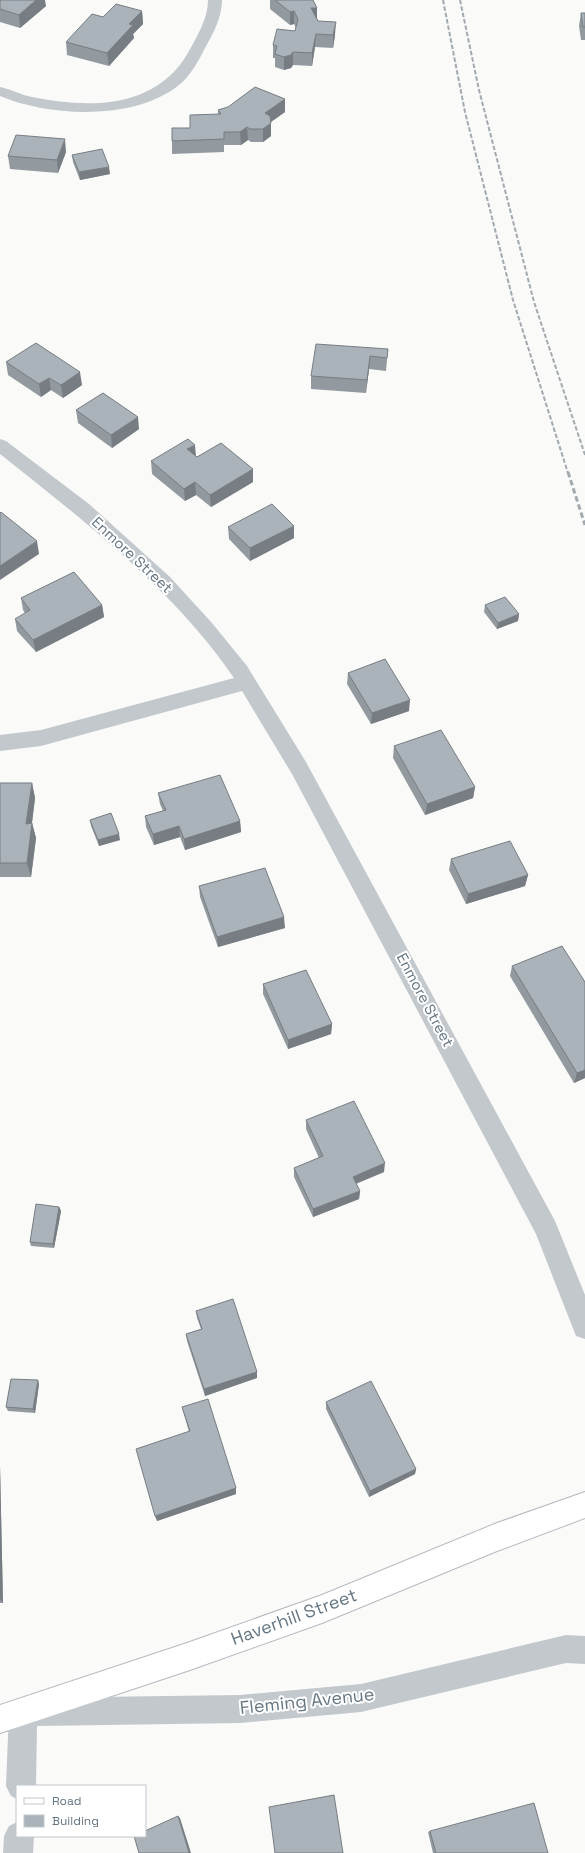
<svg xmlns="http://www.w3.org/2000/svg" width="585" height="1853" font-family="'Space Grotesk',sans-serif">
<rect width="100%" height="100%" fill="#fafaf8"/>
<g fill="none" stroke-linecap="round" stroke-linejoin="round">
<!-- secondary casing -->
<g stroke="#b3babf" stroke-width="2">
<polygon id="secondary" points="585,1492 585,1518 497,1551 322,1623 187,1671 0,1733 0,1705 187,1643 322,1595 497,1523"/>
</g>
<!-- minor -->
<g fill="#c3c8cc" fill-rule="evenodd">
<path d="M208 0H222C222 17 213 34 205 48 198 62 190 76 179 85 134 121 50 117 0 96V87C11 89 21 95 32 97 90 109 157 109 189 51 198 35 208 18 208 0Z"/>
<path d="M0 439 6 441 89 504 170 577 212 623 247 666 306 762 555 1221 585 1295V1339L576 1336 536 1234 292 774 242 691 41 746 0 751V735L41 730 234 678C175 591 82 519 0 454Z"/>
<polygon points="566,1635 585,1636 585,1664 566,1663 361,1712 240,1723 37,1726 36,1786 17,1786 17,1799 11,1796 6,1786 9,1712 13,1702 23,1698 240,1695 361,1684"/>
<polygon points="17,1822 17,1836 34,1836 33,1853 3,1853 4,1836 9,1826"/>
</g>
<!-- secondary -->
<use href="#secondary" fill="#fff" fill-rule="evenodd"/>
<!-- rail-far1 -->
<g stroke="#a2aab0" stroke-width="2" stroke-dasharray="4.5 2" stroke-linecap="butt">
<polyline points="443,0 465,112 513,300 568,473"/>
<polyline points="460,0 479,90 534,302 585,455"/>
</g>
<!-- rail -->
<polyline stroke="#a2aab0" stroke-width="3" stroke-dasharray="5.5 3" stroke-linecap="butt" points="568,472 585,525"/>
</g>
<!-- wall -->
<g fill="#929a9f">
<polygon points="0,0 46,6 20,28 0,22"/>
<polygon points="270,0 313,0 317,8 317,18 318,21 335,35 333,48 315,47 312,66 293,65 291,68 284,70 275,67 275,58 273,58 273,45 295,31 296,28 294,24 290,25 270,9"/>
<polygon points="142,11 143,24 133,34 134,38 109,66 67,55 66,42 103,17"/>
<polygon points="581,13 585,13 585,40 581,40 579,26"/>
<polygon points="218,110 285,112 271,122 271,136 263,142 251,142 248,140 241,145 224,145 224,152 172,154 172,141 190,128 218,114"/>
<polygon points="66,152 58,173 10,169 8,156"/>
<polygon points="72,155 110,174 80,180 73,162"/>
<polygon points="388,349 386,371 369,369 366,393 311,389 311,376"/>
<polygon points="6,362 82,385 63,398 51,390 41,397 8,375"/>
<polygon points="76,410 139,429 112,448 78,423"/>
<polygon points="196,456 253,482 211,507 196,495 185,501 152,474 151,461"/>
<polygon points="228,527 294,538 250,561 229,539"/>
<polygon points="21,598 102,605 104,617 36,652 17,631 15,619 25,613 23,610"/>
<polygon points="485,605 519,614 518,621 497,629 484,612"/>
<polygon points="348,673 409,711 371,724 347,684"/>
<polygon points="394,746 475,787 473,798 425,815 393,758"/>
<polygon points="0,783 32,783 35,798 32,823 36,838 31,877 0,877"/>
<polygon points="158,793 240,821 241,832 185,850 180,837 154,845 146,827 145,816 163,811 160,804"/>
<polygon points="90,820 120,840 99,846 91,826"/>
<polygon points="451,859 528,875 525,886 466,904 449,870"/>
<polygon points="199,886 285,928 218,947 200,897"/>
<polygon points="512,966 585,982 585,1078 574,1083 510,976"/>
<polygon points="263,984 332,1024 331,1034 288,1049 263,994"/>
<polygon points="306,1120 384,1172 356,1184 360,1191 359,1199 313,1217 294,1177 294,1168 319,1158 306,1129"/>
<polygon points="59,1207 61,1211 54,1248 31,1246 30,1242"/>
<polygon points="196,1311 257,1378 205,1396 187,1341 186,1334 201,1329 197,1318"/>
<polygon points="39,1384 35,1413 8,1411 6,1407"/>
<polygon points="326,1402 416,1469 415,1474 369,1497 326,1409"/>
<polygon points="182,1407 236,1494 157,1521 189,1432"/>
<polygon points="0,1466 3,1603 0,1603"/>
<polygon points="430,1831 548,1853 433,1853 428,1832"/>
</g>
<!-- shaded-wall -->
<g fill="#777d82">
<polygon points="36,0 45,0 46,6 20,28 19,15"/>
<polygon points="311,8 317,8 317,20"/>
<polygon points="142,11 143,24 133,34 134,38 109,66 107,53 129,24"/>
<polygon points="294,11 294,24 290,25 290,12"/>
<polygon points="336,22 335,35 333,48 333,35"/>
<polygon points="316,34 315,47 312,66 312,53"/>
<polygon points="293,52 293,65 291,68 284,70 284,57"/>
<polygon points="285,99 285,112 265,126 265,113"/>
<polygon points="271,123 271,136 263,142 263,129"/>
<polygon points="247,127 248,140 241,145 240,132"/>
<polygon points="65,139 66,152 58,173 57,160"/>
<polygon points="109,167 110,174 80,180 79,172"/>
<polygon points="370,356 369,369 366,393 367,380"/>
<polygon points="80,372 82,385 63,398 61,385"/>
<polygon points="49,378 51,390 41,397 39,384"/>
<polygon points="138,417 139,429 112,448 111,435"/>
<polygon points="195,445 196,457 187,449"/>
<polygon points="253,469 253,482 211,507 210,495"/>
<polygon points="195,482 196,495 185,501 184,489"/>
<polygon points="294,526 294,538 250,561 250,548"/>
<polygon points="37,541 39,554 0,580 0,566"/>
<polygon points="102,605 104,617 36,652 33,640"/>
<polygon points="519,614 518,621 497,629 498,623"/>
<polygon points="410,700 409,711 371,724 372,713"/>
<polygon points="32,783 35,798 30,838 26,824"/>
<polygon points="475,787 473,798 425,815 427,804"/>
<polygon points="240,821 241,832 185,850 184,839"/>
<polygon points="32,823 36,838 31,877 27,863"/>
<polygon points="179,826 180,837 154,845 153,834"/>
<polygon points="119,834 120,840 99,846 98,840"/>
<polygon points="528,875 525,886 466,904 468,894"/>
<polygon points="284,917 285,928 218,947 217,937"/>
<polygon points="332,1024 331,1034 288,1049 288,1040"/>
<polygon points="585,1070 585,1078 574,1083 577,1073"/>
<polygon points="385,1163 384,1172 352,1185 353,1177"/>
<polygon points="360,1191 359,1199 313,1217 313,1209"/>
<polygon points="59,1207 61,1211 54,1248 53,1244"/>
<polygon points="257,1372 257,1378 205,1396 204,1389"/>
<polygon points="38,1380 39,1384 35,1413 33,1409"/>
<polygon points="0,1466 3,1603 0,1599"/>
<polygon points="416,1469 415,1474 369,1497 370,1491"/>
<polygon points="236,1488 236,1494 157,1521 155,1516"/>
<polygon points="178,1816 180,1818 191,1853 189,1853"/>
</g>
<!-- building -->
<g fill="#aab3b9" stroke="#777d82">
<polygon points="0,0 36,0 19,15 0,9"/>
<polygon points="275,0 313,0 317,8 311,8 318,21 336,22 333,35 316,34 312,53 293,52 291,55 284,57 275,54 277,46 273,45 277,29 295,31 298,19 294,11 290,12"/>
<polygon points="116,4 142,11 129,24 133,25 107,53 66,42 92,14 103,17"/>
<polygon points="581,13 585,13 585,27 583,27"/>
<polygon points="255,87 285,99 265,113 270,116 271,123 263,129 250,129 247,127 240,132 224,132 224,139 172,141 172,128 190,128 190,115 221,114 218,110 228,107"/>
<polygon points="16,135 65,139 57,160 8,156"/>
<polygon points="102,149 109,167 79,172 72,155"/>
<polygon points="36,343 80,372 61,385 49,378 39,384 6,362"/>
<polygon points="316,344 388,349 387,358 370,356 367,380 311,376"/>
<polygon points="103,393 138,417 111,435 76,410"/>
<polygon points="188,439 195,445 187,449 197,457 221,443 253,469 210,495 195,482 184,489 151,461"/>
<polygon points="272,504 294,526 250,548 228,527"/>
<polygon points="1,512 37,541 0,566 0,513"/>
<polygon points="74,572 102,605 33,640 15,619 30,610 21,598"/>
<polygon points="505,597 519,614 498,623 485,605"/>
<polygon points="385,659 410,700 372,713 348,673"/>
<polygon points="441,730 475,787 427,804 394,746"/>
<polygon points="220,775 240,821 184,839 179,826 153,834 145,816 166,810 158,793"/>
<polygon points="0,783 32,783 26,824 32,823 27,863 0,863"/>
<polygon points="111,813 119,834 98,840 90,820"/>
<polygon points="510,841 528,875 468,894 451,859"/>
<polygon points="265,868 284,917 217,937 199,886"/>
<polygon points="562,946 585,982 585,1070 577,1073 512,966"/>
<polygon points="306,970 332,1024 288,1040 263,984"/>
<polygon points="354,1101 385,1163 353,1177 360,1191 313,1209 294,1168 323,1156 306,1120"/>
<polygon points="36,1204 59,1207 53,1244 30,1242"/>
<polygon points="233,1299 257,1372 204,1389 186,1334 202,1329 196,1311"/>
<polygon points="11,1379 38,1380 33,1409 6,1407"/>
<polygon points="371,1381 416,1469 370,1491 326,1402"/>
<polygon points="208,1399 236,1488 155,1516 136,1449 190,1431 182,1407"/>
<polygon points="334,1795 343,1853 275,1853 269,1807"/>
<polygon points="534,1803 548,1853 436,1853 430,1831"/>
<polygon points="178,1816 189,1853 139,1853 134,1836 145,1836 145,1831"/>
</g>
<g text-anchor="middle" stroke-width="4" stroke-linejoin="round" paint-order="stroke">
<!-- street labels -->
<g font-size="15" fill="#657683" stroke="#fff">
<text transform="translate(132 555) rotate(43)" y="5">Enmore Street</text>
<text transform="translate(425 1000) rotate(62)" y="5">Enmore Street</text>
</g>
<!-- near-street labels -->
<g font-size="18" fill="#657683" stroke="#fff">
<text transform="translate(294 1617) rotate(-20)" y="6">Haverhill Street</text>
<text transform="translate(307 1701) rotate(-6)" y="6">Fleming Avenue</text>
</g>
</g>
<!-- legend -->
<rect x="16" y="1785" width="130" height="52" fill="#ffffff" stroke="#c1c8cd"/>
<rect x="24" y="1798" width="20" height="6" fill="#ffffff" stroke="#c1c8cd"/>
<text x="52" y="1805" font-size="12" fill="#657683">Road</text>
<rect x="24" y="1815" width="20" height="12" fill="#aab3b9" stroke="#c1c8cd"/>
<text x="52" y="1825" font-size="12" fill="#657683">Building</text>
</svg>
